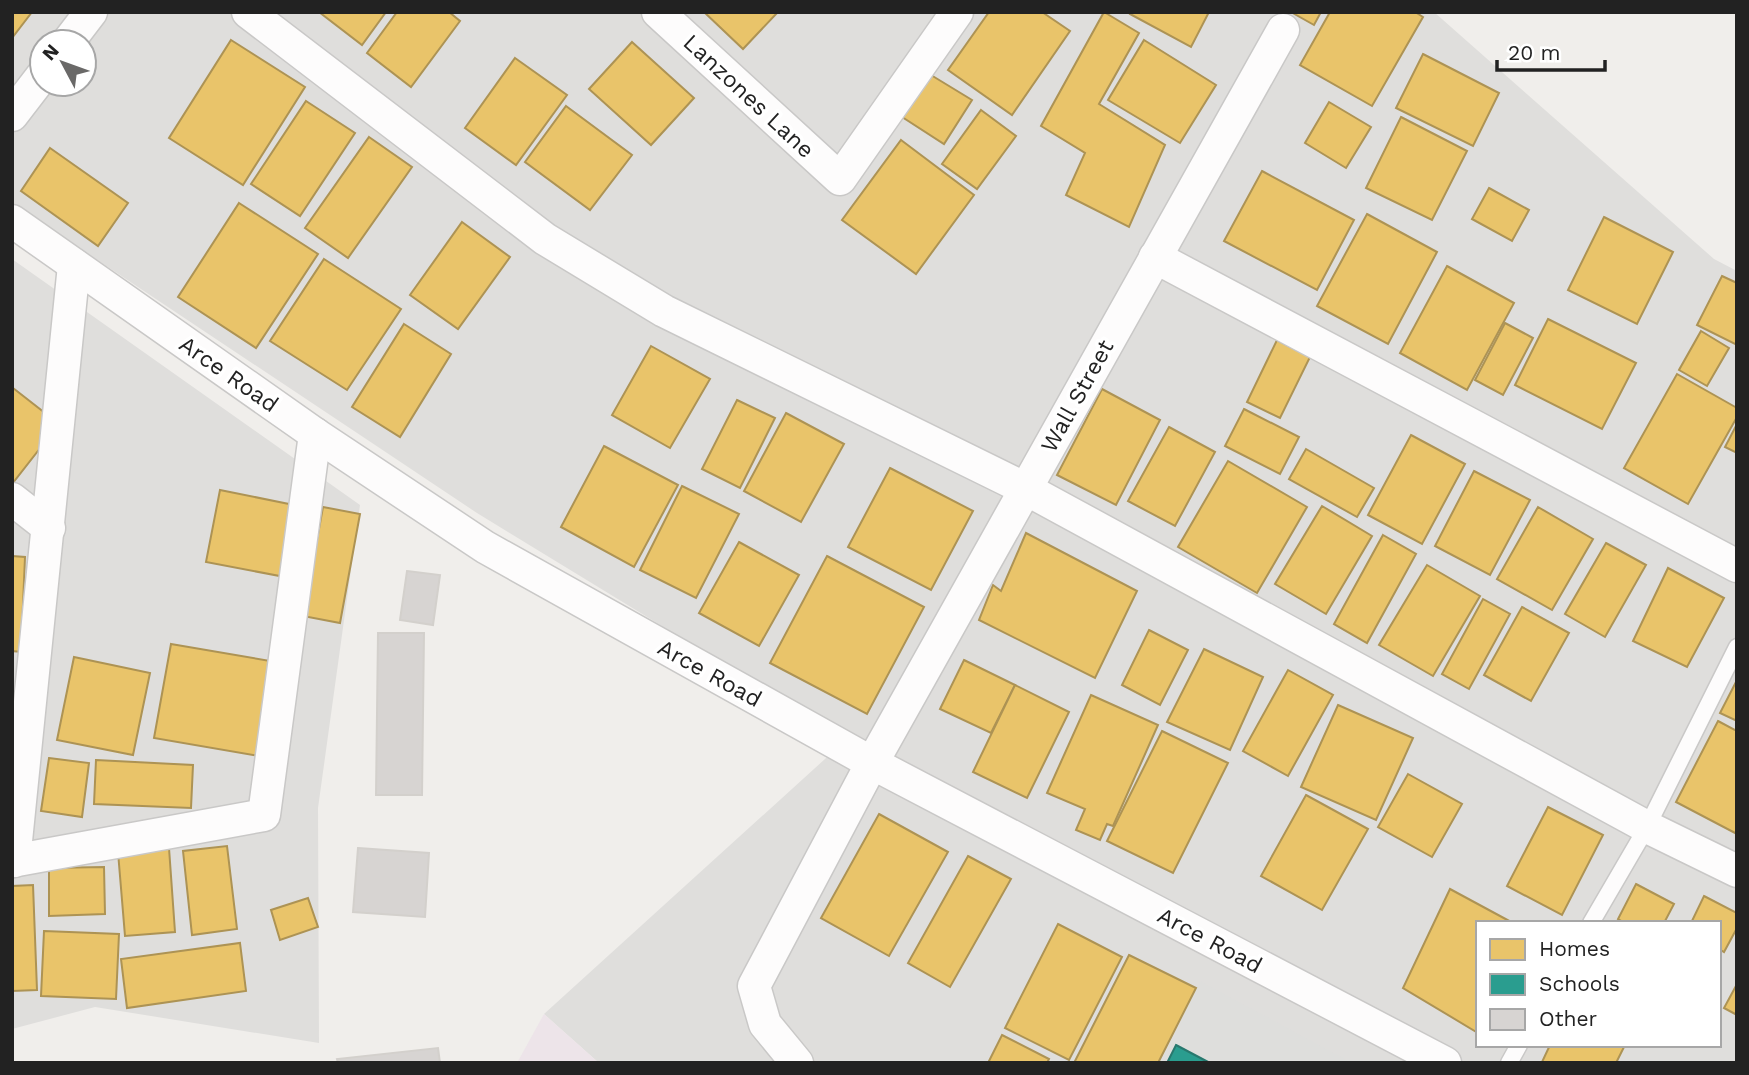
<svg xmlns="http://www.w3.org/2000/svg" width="1749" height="1075" font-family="'Work Sans',sans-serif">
<rect width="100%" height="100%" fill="#f0eeeb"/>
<!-- residential -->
<g fill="#dfdedc" fill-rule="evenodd">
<path d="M12 12H1434L1714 259 1737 271V1063H599L544 1014 847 739 477 513 12 203ZM42 42H84V84H42ZM1478 923H1719V1045H1478Z"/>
<polygon points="12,259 360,505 318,808 319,1043 95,1007 12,1029"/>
</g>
<!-- industrial -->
<polygon fill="#ede4e9" points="544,1014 599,1063 517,1063"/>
<!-- religious -->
<polygon fill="#dededc" points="1200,981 1352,1063 1163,1063"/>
<!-- homes -->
<g fill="#e9c46a" stroke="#ad9354" stroke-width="2">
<polygon points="12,12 32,12 12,38"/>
<polygon points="319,12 386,12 362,45"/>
<polygon points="397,12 449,12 460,21 411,87 367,53"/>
<polygon points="704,12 778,12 743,49"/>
<polygon points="989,12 1042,12 1070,31 1012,115 948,70"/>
<polygon points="1104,12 1139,33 1099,104 1165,145 1129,227 1066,195 1085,153 1041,126"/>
<polygon points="1131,12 1209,12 1191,47 1130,14"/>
<polygon points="1291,12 1321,12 1314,25"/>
<polygon points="1330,12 1415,12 1423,17 1372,106 1300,65"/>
<polygon points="231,40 305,87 243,185 169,138"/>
<polygon points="1144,40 1216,85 1180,143 1108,100"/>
<polygon points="632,42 694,98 651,145 589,89"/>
<polygon points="1423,54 1499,93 1473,146 1396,108"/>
<polygon points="515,58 567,95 516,165 465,128"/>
<polygon points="926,72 972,100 944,144 899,115"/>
<polygon points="306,101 355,133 300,216 251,184"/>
<polygon points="1329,102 1371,127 1346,168 1305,143"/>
<polygon points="566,106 632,155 590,210 525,162"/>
<polygon points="981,110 1016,136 977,189 942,164"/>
<polygon points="1401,117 1467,151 1432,220 1366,188"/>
<polygon points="369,137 412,167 348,258 305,228"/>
<polygon points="901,140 974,195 916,274 842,220"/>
<polygon points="50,148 128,203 98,246 21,191"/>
<polygon points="1262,171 1354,220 1317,290 1224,241"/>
<polygon points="1489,188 1529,210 1512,241 1472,219"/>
<polygon points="239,203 318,254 256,348 178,297"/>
<polygon points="1367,214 1437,252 1388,344 1317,306"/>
<polygon points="1604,217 1673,252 1637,324 1568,290"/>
<polygon points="462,222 510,257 458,329 410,295"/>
<polygon points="324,259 401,309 347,390 270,341"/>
<polygon points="1447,266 1514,303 1467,390 1400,353"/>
<polygon points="1722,276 1737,283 1737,345 1697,325"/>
<polygon points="1548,319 1636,363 1602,429 1515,385"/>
<polygon points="1505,323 1533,338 1503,395 1475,380"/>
<polygon points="404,324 451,354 400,437 352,407"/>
<polygon points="1701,331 1729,348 1707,386 1679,370"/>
<polygon points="1277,340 1310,357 1280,418 1247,402"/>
<polygon points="651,346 710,379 670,448 612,415"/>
<polygon points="1677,374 1737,408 1737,417 1688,504 1624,468"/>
<polygon points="13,388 59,424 12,484 12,389"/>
<polygon points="1102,389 1160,420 1116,505 1057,475"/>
<polygon points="737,400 775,418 740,488 702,469"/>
<polygon points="1244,409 1299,437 1280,474 1225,446"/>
<polygon points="786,413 844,444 801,522 744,491"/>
<polygon points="1737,424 1737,453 1725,447"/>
<polygon points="1169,427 1215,452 1175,526 1128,501"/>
<polygon points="1411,435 1465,464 1422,544 1368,515"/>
<polygon points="604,446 678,485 634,567 561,527"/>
<polygon points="1306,449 1374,488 1357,517 1289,479"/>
<polygon points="1228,461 1307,507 1257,593 1178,547"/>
<polygon points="890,468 973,511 931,590 848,547"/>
<polygon points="1474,471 1530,500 1490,575 1435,546"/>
<polygon points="682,486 739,514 696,598 640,570"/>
<polygon points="220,490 299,506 285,577 206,562"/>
<polygon points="1322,506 1372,536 1326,614 1275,584"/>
<polygon points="323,507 360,514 340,623 303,616"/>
<polygon points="1538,507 1593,539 1552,610 1497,579"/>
<polygon points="1026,533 1137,591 1095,678 979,620 993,585 1001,591"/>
<polygon points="1383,535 1416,554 1367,643 1334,624"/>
<polygon points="739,542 799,575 759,646 699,613"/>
<polygon points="1606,543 1646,565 1605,637 1565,614"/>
<polygon points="12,556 25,557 21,652 12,651"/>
<polygon points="827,556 924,607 867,714 770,663"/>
<polygon points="1427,565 1480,596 1433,676 1379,645"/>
<polygon points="1668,568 1724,598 1687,667 1633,641"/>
<polygon points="1483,599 1510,614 1469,689 1442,674"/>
<polygon points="1522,607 1569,633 1531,701 1484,675"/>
<polygon points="1149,630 1188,650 1160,705 1122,685"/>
<polygon points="171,644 276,662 259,756 154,738"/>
<polygon points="1204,649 1263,677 1230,750 1167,722"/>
<polygon points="74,657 150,673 133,755 57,740"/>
<polygon points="964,660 1015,685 991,733 940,709"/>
<polygon points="1288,670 1333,695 1288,776 1243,751"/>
<polygon points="1737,680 1737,721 1720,713"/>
<polygon points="1015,685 1069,712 1027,798 973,772"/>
<polygon points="1091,695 1158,725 1113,826 1107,824 1100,840 1076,830 1085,809 1047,793"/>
<polygon points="1338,705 1413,738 1376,820 1301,787"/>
<polygon points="1718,721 1737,731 1737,834 1676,802"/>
<polygon points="1162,731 1228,763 1173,873 1107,841"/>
<polygon points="49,758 89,763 82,817 41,811"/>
<polygon points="96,760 193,765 191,808 94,804"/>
<polygon points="1408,774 1462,804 1432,857 1378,827"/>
<polygon points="1306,795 1368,829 1322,910 1261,876"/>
<polygon points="1548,807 1603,835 1562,915 1507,886"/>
<polygon points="879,814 948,852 889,956 821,918"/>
<polygon points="227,846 237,929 192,935 183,851"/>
<polygon points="169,848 175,932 125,936 118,852"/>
<polygon points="968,856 1011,879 950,987 908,963"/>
<polygon points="104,867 105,914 49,916 49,868"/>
<polygon points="1636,884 1674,904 1664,923 1625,923 1618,919"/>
<polygon points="33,885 37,990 12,991 12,886"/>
<polygon points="1450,889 1513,923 1478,923 1478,1033 1403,988"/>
<polygon points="1704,896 1737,913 1737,928 1724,952 1719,949 1719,923 1691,923"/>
<polygon points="308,898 318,927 280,940 271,910"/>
<polygon points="1058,924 1122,957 1069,1060 1005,1028"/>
<polygon points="44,931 119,934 116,999 41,996"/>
<polygon points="240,943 246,991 127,1008 121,959"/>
<polygon points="1129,955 1196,988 1158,1063 1074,1063"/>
<polygon points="1737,984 1737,1015 1724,1008"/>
<polygon points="1002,1035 1049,1059 1047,1063 988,1063"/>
<polygon points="1550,1045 1625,1045 1616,1063 1544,1063 1542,1062"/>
</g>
<!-- schools -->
<polygon fill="#2a9d8f" stroke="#28786e" stroke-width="2" points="1176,1045 1210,1063 1167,1063"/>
<!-- building -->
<g fill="#d7d4d2" stroke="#d3d0cc" stroke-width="2">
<polygon points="407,571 440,575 433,625 400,620"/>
<polygon points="378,633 424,633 422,795 376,795"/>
<polygon points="358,848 429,853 425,917 353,912"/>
<polygon points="438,1048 440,1063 338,1063 337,1059"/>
</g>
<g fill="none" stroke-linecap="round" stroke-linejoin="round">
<!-- lane casing -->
<g stroke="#c9c8c7" stroke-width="19">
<g id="lane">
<polyline points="1591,923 1647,827 1737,647"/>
<polyline points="1509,1063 1519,1045"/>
</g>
</g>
<!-- street casing -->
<g stroke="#c9c8c7" stroke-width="35">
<g id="street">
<polyline points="248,12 545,239 664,311 1026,489 1647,827 1737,871"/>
<polyline points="658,12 840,179 957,12"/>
<polyline points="68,42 91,12"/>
<polyline points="12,115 42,76"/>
<polyline points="12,221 315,434 485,547 872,763 1445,1063"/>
<polyline points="1155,257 1737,566"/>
<polyline points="12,499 49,528"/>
<polyline points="12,861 264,815 315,434"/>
<polyline points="14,861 74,265"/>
<polyline points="797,1063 765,1024 754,986 872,763 1283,30"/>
</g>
</g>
<!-- lane -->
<use href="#lane" stroke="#fdfcfc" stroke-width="16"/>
<!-- street -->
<use href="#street" stroke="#fdfcfc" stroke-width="32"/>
</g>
<g text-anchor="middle" stroke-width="7" stroke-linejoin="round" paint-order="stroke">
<!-- street labels -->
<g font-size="23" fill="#222" stroke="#fff">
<text transform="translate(749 96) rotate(43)" y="8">Lanzones Lane</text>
<text transform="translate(229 374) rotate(35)" y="8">Arce Road</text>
<text transform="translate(1077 396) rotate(-61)" y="8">Wall Street</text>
<text transform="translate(710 673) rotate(29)" y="8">Arce Road</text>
<text transform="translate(1210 940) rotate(28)" y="8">Arce Road</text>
</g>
</g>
<!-- border -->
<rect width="1749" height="1075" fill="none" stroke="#222222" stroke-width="28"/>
<!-- legend -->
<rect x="1476" y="921" width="245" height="126" fill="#ffffff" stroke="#a7a7a7" stroke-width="2"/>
<rect x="1490" y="939" width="35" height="21" fill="#e9c46a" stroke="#a7a7a7" stroke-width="2"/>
<text x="1539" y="956" font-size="21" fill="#222222">Homes</text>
<rect x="1490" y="974" width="35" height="21" fill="#2a9d8f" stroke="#a7a7a7" stroke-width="2"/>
<text x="1539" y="991" font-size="21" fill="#222222">Schools</text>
<rect x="1490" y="1009" width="35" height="21" fill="#d7d4d2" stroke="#a7a7a7" stroke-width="2"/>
<text x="1539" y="1026" font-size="21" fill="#222222">Other</text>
<!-- north arrow -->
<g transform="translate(63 63) rotate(311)"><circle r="33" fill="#ffffff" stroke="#a7a7a7" stroke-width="2"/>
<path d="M0-5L12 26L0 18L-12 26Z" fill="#6a6968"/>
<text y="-10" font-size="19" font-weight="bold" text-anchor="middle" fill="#222222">N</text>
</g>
<!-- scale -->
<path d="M1497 60v10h108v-10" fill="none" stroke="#222222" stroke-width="3.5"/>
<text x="1508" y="60" font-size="21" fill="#222222" stroke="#ffffff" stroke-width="5" paint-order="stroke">20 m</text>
</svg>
